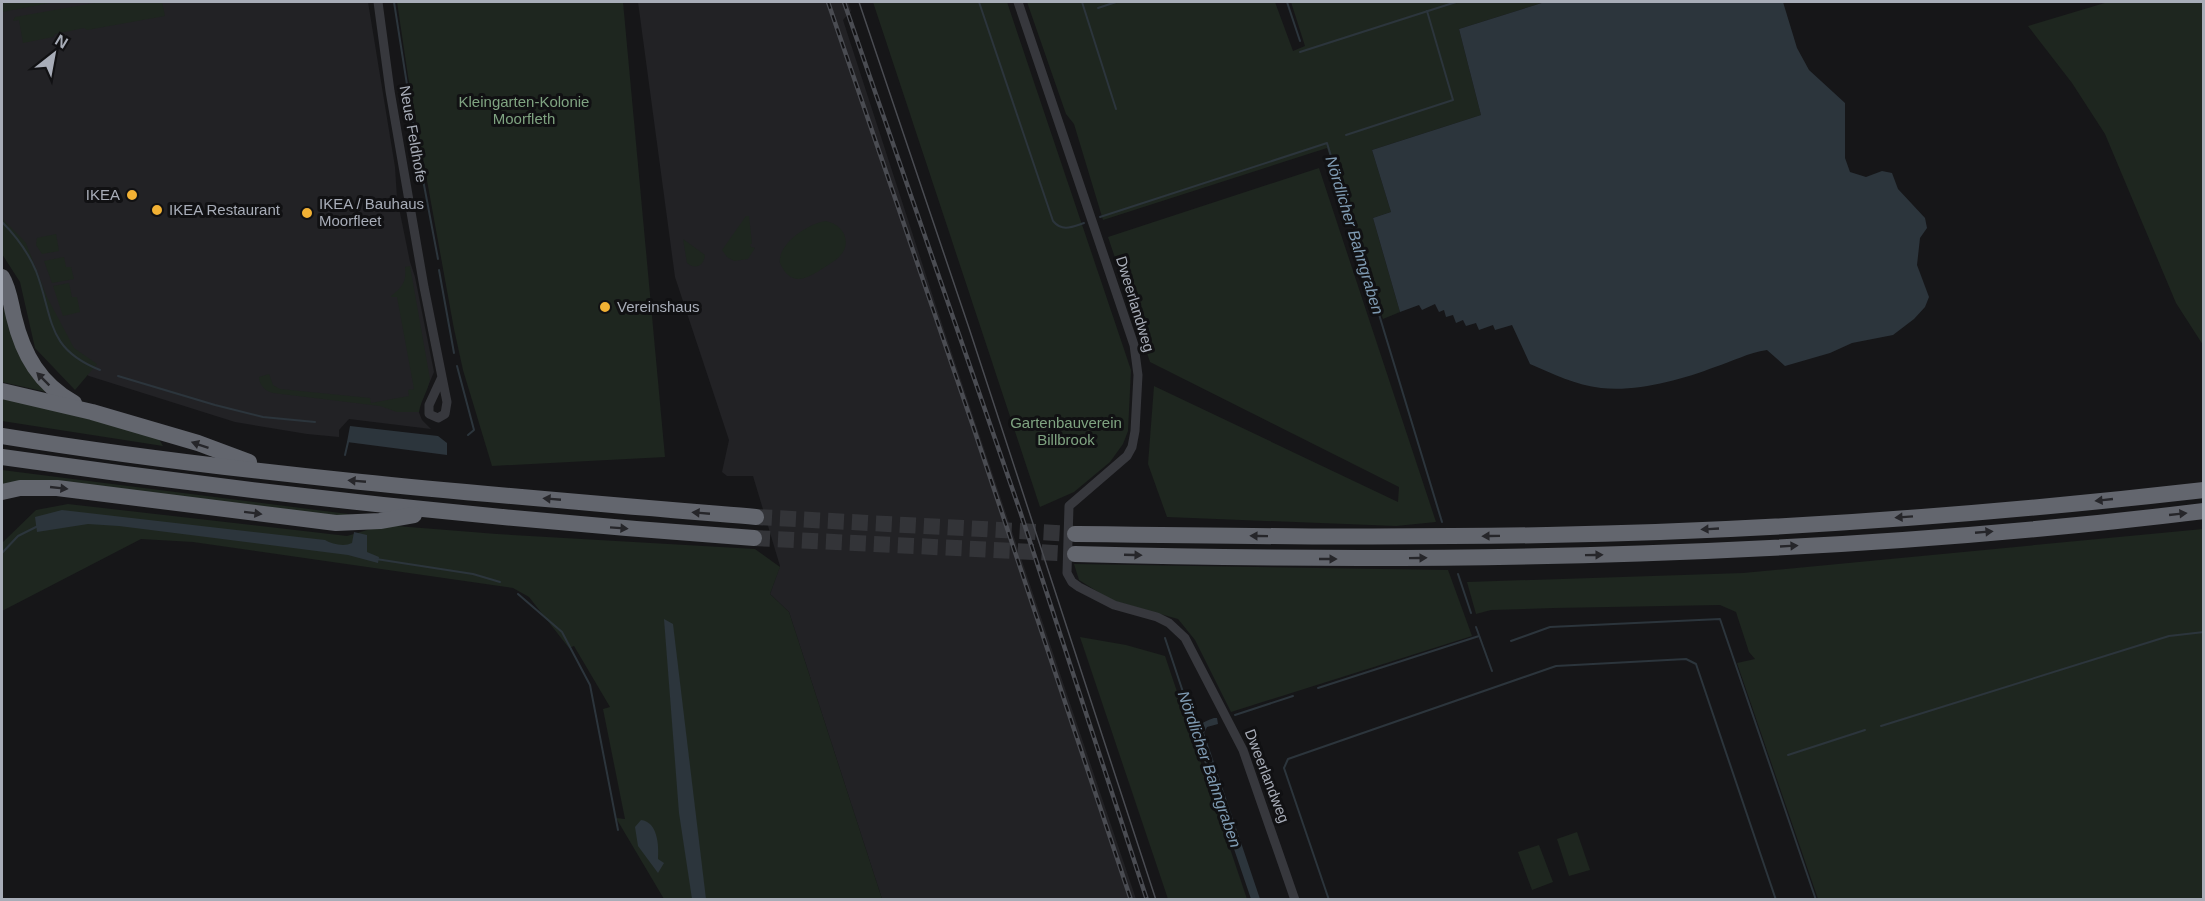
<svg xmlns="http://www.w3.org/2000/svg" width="2205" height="901" font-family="Arial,sans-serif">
<rect width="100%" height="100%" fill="#161618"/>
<!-- built -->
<g fill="#222225">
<polygon points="2,2 368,2 395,167 397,198 410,262 415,277 434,372 418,410 422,420 431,429 349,419 339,430 339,437 307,434 235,422 89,376 68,363 2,227"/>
<polygon points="638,2 848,2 851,11 843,20 938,312 1136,899 882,899 789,612 770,594 780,566 753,476 727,476 722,472 729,440 675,277"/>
</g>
<!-- green -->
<g fill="#1e261f">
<polygon points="2,2 49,2 50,3 2,12"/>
<polygon points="100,2 162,2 165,16 87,30 84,28 55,34 53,37 23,43 19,20 13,21 15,17"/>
<polygon points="397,2 623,2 665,457 492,466 463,370 454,329 408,76"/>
<polygon points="873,2 1007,2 1131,370 1128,431 1123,444 1110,462 1074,492 1040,507"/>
<polygon points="1027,2 1275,2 1293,51 1305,46 1291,2 1545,2 1459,29 1481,115 1372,150 1391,212 1373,218 1400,312 1383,319 1327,148 1103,220 1074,124 1066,114"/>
<polygon points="2108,2 2203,2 2203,345 2176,303 2105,134 2072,83 2028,26"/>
<polygon points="1319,168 1436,522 1396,526 1167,517 1148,464 1154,386 1398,502 1399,487 1150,362 1108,237"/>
<polygon points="746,216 749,216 752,244 750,244 751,247 755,248 748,259 734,261 727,257 722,250"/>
<polygon points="2,218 26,243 47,297 74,348 97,364 75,390 35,348 20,282 2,254"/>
<path d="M826 221C841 224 851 238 843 252 839 259 831 263 825 267 807 279 791 288 780 263 777 244 809 223 826 221Z"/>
<polygon points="56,234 59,251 42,254 36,245 37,238"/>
<path d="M683 239 705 255C704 266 695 270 687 263Z"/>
<polygon points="64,257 66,267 71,267 74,279 52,283 44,261"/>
<path d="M410 266 430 379C428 391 421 400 419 412H397L380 406 273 393C265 391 259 385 259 377L269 374 273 385 280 389 370 398 371 403 409 396 408 390 414 389 397 297H391V296C402 288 407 281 405 267Z"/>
<polygon points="69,283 72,297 77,297 80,312 63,316 53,286"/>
<polygon points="4,304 51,393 2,382 2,333"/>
<polygon points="2,397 157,436 163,446 2,421"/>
<polygon points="2,470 364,516 364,518 2,489"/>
<polygon points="68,504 347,536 384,525 497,534 755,549 780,567 770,594 789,612 882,899 664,899 616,818 625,819 603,709 610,707 574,646 569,648 529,597 513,588 193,542 141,539 2,611 2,543 36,510"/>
<polygon points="2203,529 2203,899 1818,899 1737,663 1755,659 1749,652 1736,612 1720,605 1554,608 1491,610 1476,614 1467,582 1743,573"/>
<polygon points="1074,564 1448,570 1472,636 1231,712 1195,640 1178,619 1111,600 1079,580"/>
<polygon points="1080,637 1126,645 1165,656 1247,899 1168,899"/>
<polygon points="1577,832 1590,870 1569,876 1557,839"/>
<polygon points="1539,845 1553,882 1532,890 1518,852"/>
</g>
<!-- water -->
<g fill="#2c353c">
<path d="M1545 2H1783L1797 48 1809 70 1845 103V158L1850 172 1866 177 1882 171 1892 173 1898 189 1925 218 1927 228 1920 238 1917 265 1929 297 1925 307 1914 319 1893 335 1852 343 1830 353 1785 366 1767 350C1748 353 1733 361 1715 367 1681 380 1637 392 1601 388 1576 385 1553 374 1530 364L1512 325 1495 330 1493 325 1479 330 1476 323 1466 326 1463 320 1456 323 1453 315 1446 317 1444 310 1439 312 1435 304 1422 310 1419 305 1400 312 1373 218 1391 212 1372 150 1481 115 1459 29Z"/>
<polygon points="350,426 438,436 447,443 447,455 347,442"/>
<path d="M62 510 325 540C332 544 344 547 352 543L354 532 367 535V552L379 557 378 563 348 555 119 526 88 524 37 532 35 517Z"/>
<polygon points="664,619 673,624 706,899 692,899 679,813"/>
<path d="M1214 718H1217L1218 724 1207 727 1204 733 1260 899H1251L1196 737C1198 725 1202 722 1214 718Z"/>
<path d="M641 820C658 822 659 846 658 859L664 863 658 873 638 846 635 827Z"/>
</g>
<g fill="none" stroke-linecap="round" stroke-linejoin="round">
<!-- stream -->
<g stroke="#2c353c" stroke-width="2">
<polyline points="394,2 419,161"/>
<path d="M979 2 1053 221C1062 232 1072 227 1084 223"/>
<polyline points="1082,2 1116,109"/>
<polyline points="1287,2 1300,41"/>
<polyline points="1098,8 1116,2"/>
<polyline points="1300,52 1456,2"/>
<polyline points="1346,135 1453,100 1427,11"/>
<polyline points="421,169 438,259"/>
<polyline points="1100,217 1327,143 1442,522"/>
<path d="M2 222C16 236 28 252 36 271 54 318 45 348 100 370"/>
<polyline points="439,270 454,353"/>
<polyline points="457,366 474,430 468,435"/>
<polyline points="118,376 215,405 263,417 315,422"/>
<polyline points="345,455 348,442"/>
<polyline points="2,553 18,536 38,526"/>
<polyline points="376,559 473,574 500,582"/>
<polyline points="1458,574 1471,613"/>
<polyline points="518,594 562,632 590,685 618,830"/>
<polyline points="1476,627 1492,671"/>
<polyline points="1165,638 1193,722 1199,729"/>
<polyline points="1511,641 1550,627 1720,619 1816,900"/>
<polyline points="1318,688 1479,636"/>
<polyline points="1235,715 1293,696"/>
<polyline points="1881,726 2169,636 2204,632"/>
<polyline points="1788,755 1865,730"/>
<polyline points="1329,900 1284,768 1288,759 1556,666 1686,659 1696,664 1776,900"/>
</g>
<!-- highway-tunnel -->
<g stroke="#333438" stroke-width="16" stroke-dasharray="16 8" stroke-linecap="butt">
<polyline points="756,517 1075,534"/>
<polyline points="754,538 1075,554"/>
</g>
<!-- street -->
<g stroke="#37383d" stroke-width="9">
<polyline points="378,2 390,91 424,287 447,402 445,414 438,418 429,414 429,405 442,377"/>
<polyline points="1018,2 1134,345 1138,375 1135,431 1132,447 1127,456 1069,506 1067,573 1072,582 1079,587 1114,605 1157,617 1169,623 1185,638 1243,750 1295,900"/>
</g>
<!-- highway -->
<g stroke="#63666e" stroke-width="16">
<path d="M2 277C9 288 11 305 14 317 23 355 40 384 74 403"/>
<polyline points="2,391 92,412 198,443 249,462"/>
<path d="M2 436C251 476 504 496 756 517"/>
<path d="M2 457C252 493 502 520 754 538"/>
<polyline points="2,492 20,488 57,488 336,523 380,521 414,515"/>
<path d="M1075 534C1233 536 1389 538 1547 535 1766 531 1986 515 2204 490"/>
<path d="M1075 554C1451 564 1829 557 2204 511"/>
</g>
<!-- tram -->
<polyline stroke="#4a4c52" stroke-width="1.5" points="859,2 969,328 1156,900"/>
<!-- rail casing -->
<g stroke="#4a4c52" stroke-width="4.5">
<g id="rail">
<polyline points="828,2 973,426 1131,900"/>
<polyline points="844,2 1020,511 1147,900"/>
</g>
</g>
<!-- rail -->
<use href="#rail" stroke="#111113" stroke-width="2" stroke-dasharray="7" stroke-linecap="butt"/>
</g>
<!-- one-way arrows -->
<defs><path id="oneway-solid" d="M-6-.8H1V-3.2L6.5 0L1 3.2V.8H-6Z" transform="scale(1.5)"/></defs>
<g fill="#26262a">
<use href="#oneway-solid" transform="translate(43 379) rotate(-135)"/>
<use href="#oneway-solid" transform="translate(200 445) rotate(-161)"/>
<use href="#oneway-solid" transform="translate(357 481) rotate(-175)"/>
<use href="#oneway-solid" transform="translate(59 488) rotate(6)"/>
<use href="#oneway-solid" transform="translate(552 499) rotate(-175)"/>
<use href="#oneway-solid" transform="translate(2104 500) rotate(174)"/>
<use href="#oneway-solid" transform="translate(253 513) rotate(7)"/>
<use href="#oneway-solid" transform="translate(701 513) rotate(-175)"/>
<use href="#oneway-solid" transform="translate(2178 514) rotate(-6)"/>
<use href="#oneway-solid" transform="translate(1904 517) rotate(176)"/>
<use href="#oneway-solid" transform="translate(619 528) rotate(4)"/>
<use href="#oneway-solid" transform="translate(1710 529) rotate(177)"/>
<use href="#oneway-solid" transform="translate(1984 532) rotate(-5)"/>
<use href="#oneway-solid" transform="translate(1259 536) rotate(-179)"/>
<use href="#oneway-solid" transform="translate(1491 536) rotate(179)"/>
<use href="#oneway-solid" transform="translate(1789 546) rotate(-3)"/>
<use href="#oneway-solid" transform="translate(1133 555) rotate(2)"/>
<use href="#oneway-solid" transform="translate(1594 555) rotate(-1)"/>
<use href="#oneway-solid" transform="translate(1418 558) rotate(-1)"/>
<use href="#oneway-solid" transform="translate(1328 559)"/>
</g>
<!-- markers -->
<g fill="#f2b134" stroke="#111113" stroke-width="2">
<circle cx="132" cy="195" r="6"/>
<circle cx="157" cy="210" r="6"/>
<circle cx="307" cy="213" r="6"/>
<circle cx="605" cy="307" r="6"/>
</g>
<g text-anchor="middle" stroke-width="6" stroke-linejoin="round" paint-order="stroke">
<!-- park labels -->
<g font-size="15" fill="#7fa381" stroke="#111113">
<text x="524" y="107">Kleingarten-Kolonie<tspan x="524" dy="17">Moorfleth</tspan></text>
<text x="1066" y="428">Gartenbauverein<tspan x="1066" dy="17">Billbrook</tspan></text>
</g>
<!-- street labels -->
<g font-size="15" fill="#a8adb8" stroke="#111113">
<text transform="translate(413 134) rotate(80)" y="5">Neue Feldhofe</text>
<text transform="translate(1135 304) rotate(73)" y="5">Dweerlandweg</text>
<text transform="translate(1267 776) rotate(69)" y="5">Dweerlandweg</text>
</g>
<!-- poi labels -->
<g font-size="15" fill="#a8adb8" stroke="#111113" text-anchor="start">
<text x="120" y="200" text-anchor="end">IKEA</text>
<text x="319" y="209">IKEA / Bauhaus<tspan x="319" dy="17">Moorfleet</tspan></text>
<text x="169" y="215">IKEA Restaurant</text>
<text x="617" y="312">Vereinshaus</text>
</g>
<!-- water labels -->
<g font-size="16" font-style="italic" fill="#7f9bb3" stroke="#111113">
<text transform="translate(1355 235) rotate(73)" y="6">Nördlicher Bahngraben</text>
<text transform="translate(1210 769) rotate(71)" y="6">Nördlicher Bahngraben</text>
</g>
</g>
<!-- border -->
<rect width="2205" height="901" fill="none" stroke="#a8adb8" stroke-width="6"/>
<!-- north arrow -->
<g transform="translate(54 54) rotate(31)" stroke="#111113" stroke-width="4.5" paint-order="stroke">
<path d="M0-4.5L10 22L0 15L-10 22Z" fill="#a8adb8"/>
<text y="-9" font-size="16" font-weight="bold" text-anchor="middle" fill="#a8adb8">N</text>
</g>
</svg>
